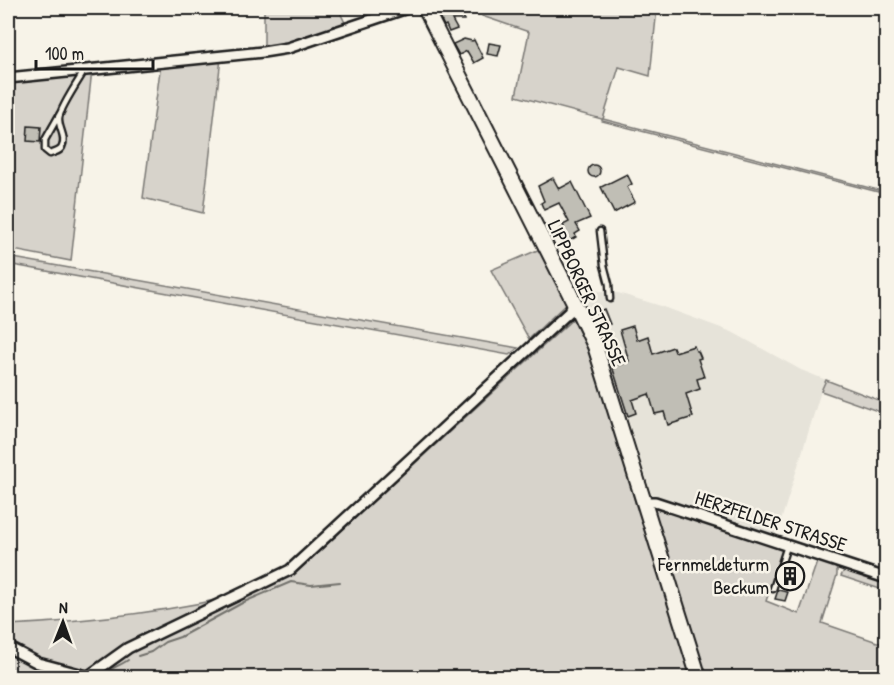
<svg xmlns="http://www.w3.org/2000/svg" width="894" height="685" font-family="'Patrick Hand',sans-serif">
<rect width="100%" height="100%" fill="#f7f3e8"/>
<filter id="ink" filterUnits="userSpaceOnUse"><feTurbulence type="fractalNoise" baseFrequency=".0167" numOctaves="2"/><feDisplacementMap in="SourceGraphic" scale="12" xChannelSelector="R" yChannelSelector="G"/><feConvolveMatrix kernelMatrix="1 2 1 2 8 2 1 2 1" color-interpolation-filters="sRGB"/></filter>
<g filter="url(#ink)">
<!-- built -->
<polygon fill="#e6e3d9" points="578,288 618,293 661,306 732,332 801,370 826,380 821,391 776,537 652,496 606,350"/>
<!-- green -->
<g fill="#d7d3cb" stroke="#7a7874" stroke-width="1.5">
<polygon points="264,8 338,8 347,27 288,46 264,48"/>
<polygon points="482,8 657,8 650,76 619,67 603,119 886,192 886,194 602,121 602,119 516,96 529,32 482,16"/>
<polygon points="221,58 203,213 143,198 161,63"/>
<polygon points="92,70 71,261 8,249 8,79"/>
<polygon points="540,249 568,302 529,339 491,270"/>
<polygon points="8,257 518,348 509,355 8,264"/>
<path d="M575 317 606 397 637 509 659 507 784 549 766 601 799 614 818 559 834 565 837 570V575L822 623 886 645V677H8V625C89 621 171 612 250 592 264 588 279 581 293 575Z"/>
<polygon points="826,380 886,403 886,414 821,391"/>
<polygon points="845,569 886,582 886,591 841,576"/>
</g>
<g fill="none" stroke-linecap="round" stroke-linejoin="round">
<!-- stream -->
<g stroke="#72716c" stroke-width="2">
<polyline points="138,656 151,652 165,642 180,637 244,602 291,582 311,585 340,582"/>
<path d="M95 678C106 670 118 667 128 660"/>
</g>
</g>
<!-- building -->
<g fill="#c0beb5" stroke="#1c1c1c" stroke-width="1.5">
<polygon points="439,8 450,8 453,13 464,14 464,20 452,20 457,29 449,32 446,25 444,26 438,14 441,12"/>
<polygon points="464,39 472,41 474,40 483,58 474,63 467,51 459,55 453,44"/>
<polygon points="489,43 501,45 498,56 487,54"/>
<polygon points="28,126 41,127 40,142 27,141"/>
<circle cx="594" cy="171" r="6"/>
<polygon points="627,174 632,184 627,187 635,202 614,213 601,187"/>
<polygon points="553,178 559,189 572,182 590,218 576,224 580,231 575,234 576,237 566,243 559,230 564,227 563,225 569,222 559,203 544,210 541,203 544,201 538,186"/>
<polygon points="604,309 610,324 600,328 593,314"/>
<polygon points="633,326 637,340 648,336 653,354 673,347 675,352 694,346 696,351 698,351 701,358 698,359 704,377 697,379 700,389 686,394 693,417 668,425 664,412 655,414 649,394 632,400 636,413 628,416 612,366 619,364 621,365 629,361 620,330"/>
<polygon points="789,568 796,571 798,574 798,579 795,583 786,586 782,578 783,574 785,570"/>
<polygon points="778,590 788,592 785,601 775,599"/>
</g>
<g fill="none" stroke-linecap="round" stroke-linejoin="round">
<!-- lane casing -->
<g stroke="#1c1c1c" stroke-width="9">
<g id="lane">
<polyline points="8,87 12,77"/>
<path d="M62 110 45 140V150L50 154C54 152 60 152 62 147 67 137 58 128 59 118 60 108 79 80 85 70"/>
<polyline points="600,231 604,265 609,284 610,299"/>
<polyline points="773,589 787,546"/>
</g>
</g>
<!-- street casing -->
<g stroke="#1c1c1c" stroke-width="14">
<g id="street">
<polyline points="8,78 263,52 288,48 407,8"/>
<polyline points="644,502 655,502 886,578"/>
<polyline points="8,647 38,663 87,676"/>
<polyline points="86,678 128,648 290,570 569,312 574,302"/>
</g>
</g>
<!-- secondary casing -->
<g stroke="#1c1c1c" stroke-width="18">
<polyline id="secondary" points="425,8 574,302 595,346 699,678"/>
</g>
<!-- lane -->
<use href="#lane" stroke="#f7f3e8" stroke-width="4.5"/>
<!-- street -->
<use href="#street" stroke="#f7f3e8" stroke-width="9"/>
<!-- secondary -->
<use href="#secondary" stroke="#f7f3e8" stroke-width="14"/>
</g>
</g>
<!-- icons -->
<defs>
<g id="building-ring" transform="scale(1.5)"><circle r="9.5" fill="#f7f3e8" stroke="#1c1c1c" stroke-width="1.5"/><path d="M-4-6H4V6H1V3H-1V6H-4ZM-2.5-4.3h1.7v1.8h-1.7ZM.8-4.3h1.7v1.8H.8ZM-2.5-1h1.7V.8h-1.7ZM.8-1h1.7V.8H.8Z" fill="#1c1c1c"/></g>
</defs>
<g fill-rule="evenodd">
<use href="#building-ring" x="790" y="576"/>
</g>
<g text-anchor="middle" stroke-width="5" stroke-linejoin="round" paint-order="stroke">
<!-- street labels -->
<g font-size="20" fill="#1c1c1c" stroke="#f7f3e8">
<text transform="translate(587 293) rotate(65)" y="7">LIPPBORGER STRASSE</text>
<text transform="translate(771 521) rotate(18)" y="7">HERZFELDER STRASSE</text>
</g>
<!-- poi labels -->
<g font-size="20" fill="#1c1c1c" stroke="#f7f3e8" text-anchor="end">
<text x="769" y="571">Fernmeldeturm<tspan x="769" dy="23">Beckum</tspan></text>
</g>
</g>
<!-- margin -->
<rect width="894" height="685" fill="none" stroke="#f7f3e8" stroke-width="30"/>
<rect x="15" y="15" width="864" height="655" fill="none" stroke="#1c1c1c" stroke-width="2" filter="url(#ink)"/>
<!-- north arrow -->
<g transform="translate(63 622) rotate(1)" stroke="#f7f3e8" stroke-width="4.5" paint-order="stroke">
<path d="M0-4.5L10 22L0 15L-10 22Z" fill="#1c1c1c"/>
<text y="-9" font-size="16" font-weight="bold" text-anchor="middle" fill="#1c1c1c">N</text>
</g>
<!-- scale -->
<path d="M36 60v9h117v-9" fill="none" stroke="#1c1c1c" stroke-width="3"/>
<text x="45" y="60" font-size="18" fill="#1c1c1c" stroke="#f7f3e8" stroke-width="4.5" paint-order="stroke">100 m</text>
</svg>
